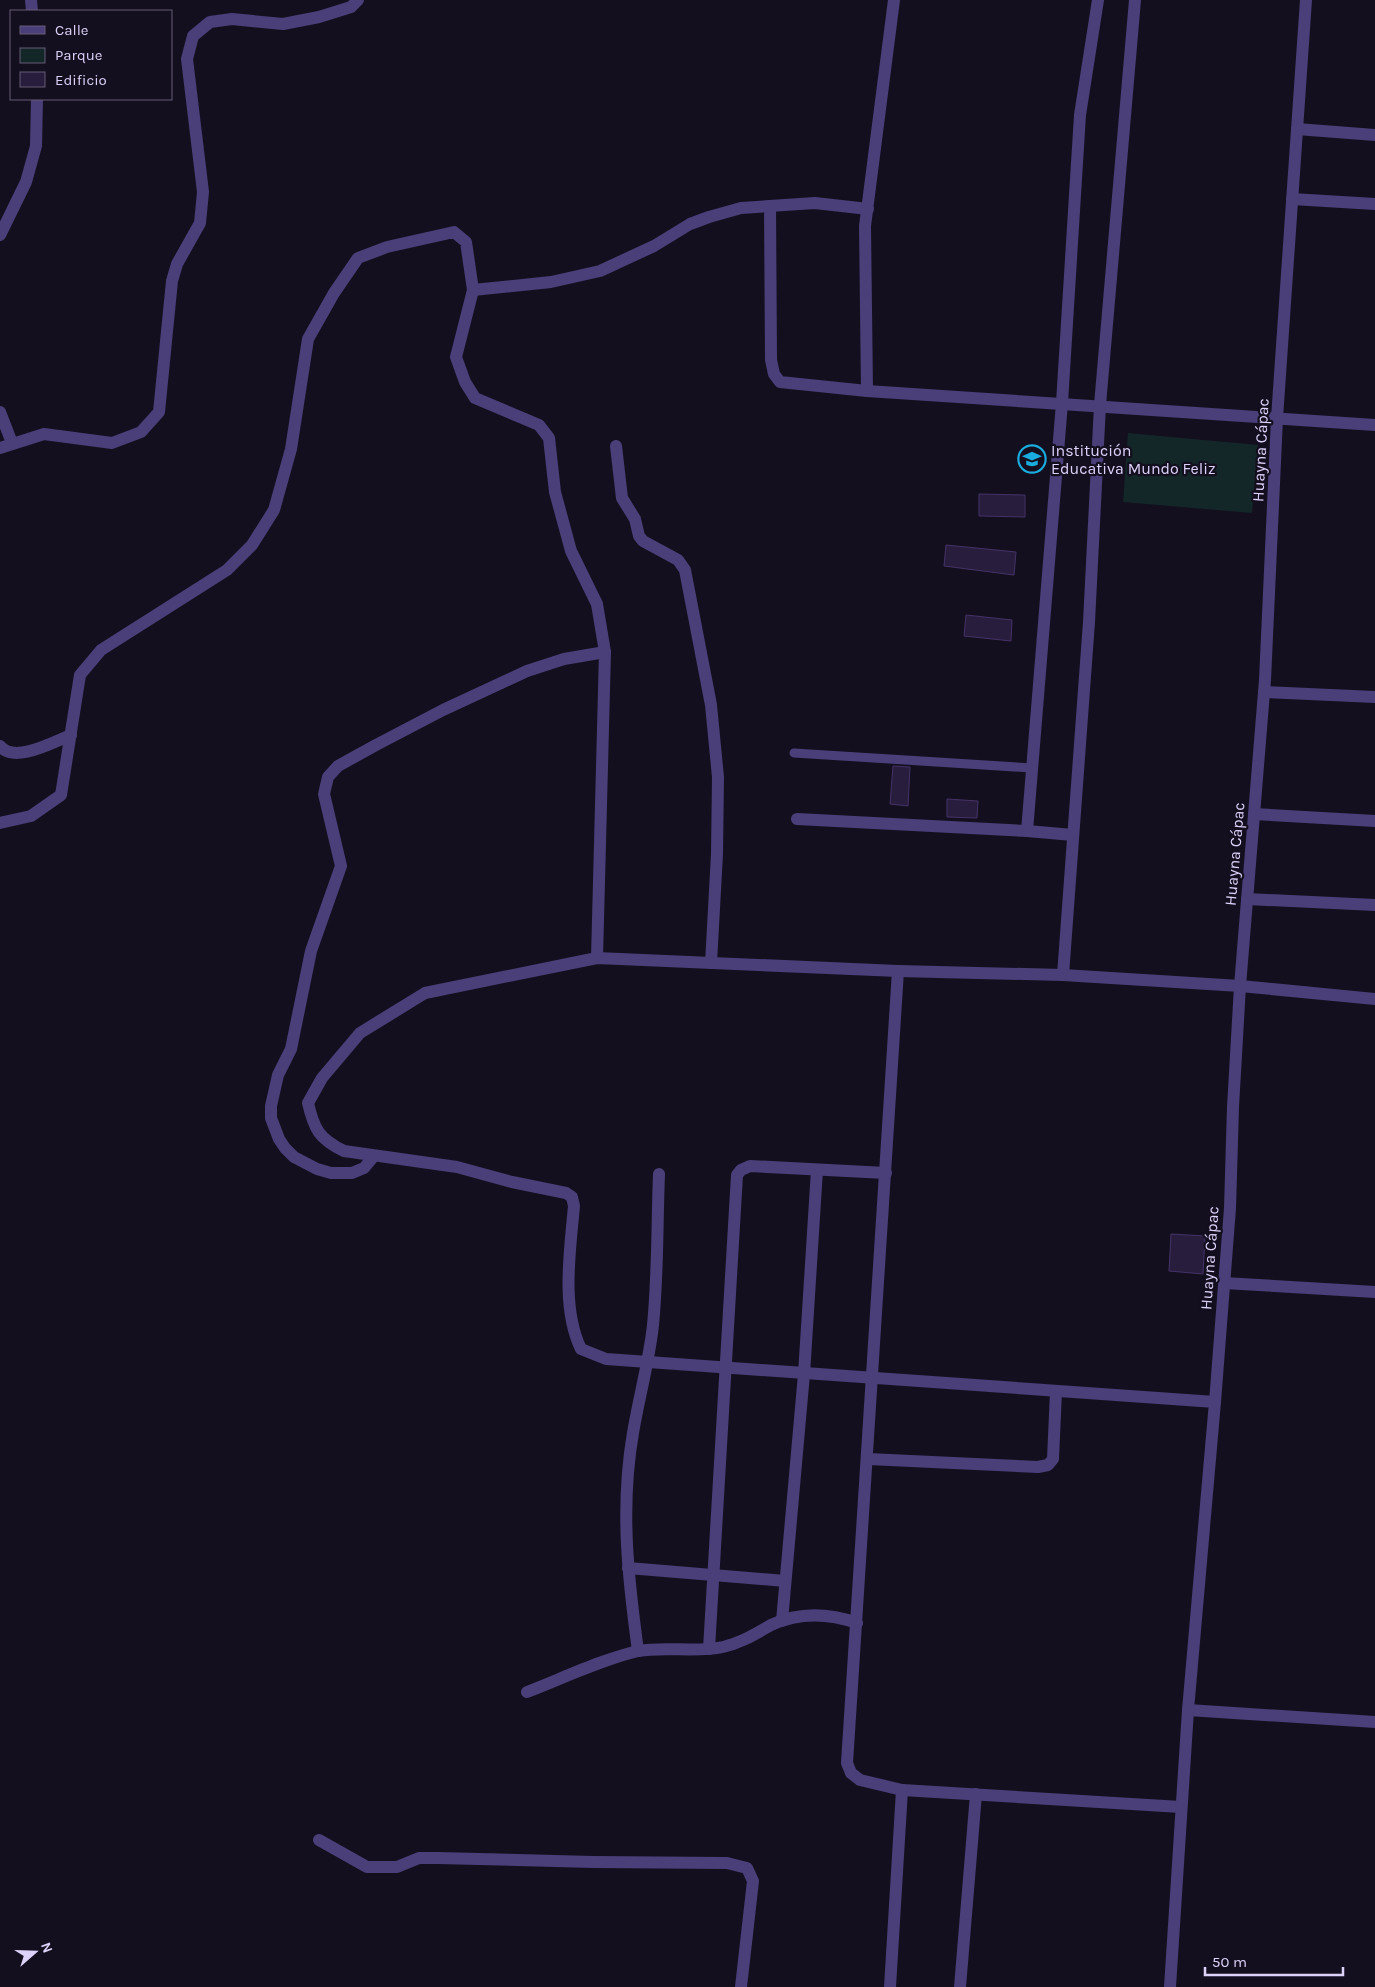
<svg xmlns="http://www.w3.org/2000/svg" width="1375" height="1987" font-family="Karla,sans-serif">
<rect width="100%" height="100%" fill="#140f1f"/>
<!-- green -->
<polygon fill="#132628" points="1128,433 1258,445 1252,513 1123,502"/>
<!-- building -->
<g fill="#291d3e" stroke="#443267">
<polygon points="979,494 1025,495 1025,517 979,516"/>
<polygon points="946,545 1016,552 1014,575 944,566"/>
<polygon points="966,615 1012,620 1011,641 964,636"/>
<polygon points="893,766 910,767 908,806 890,804"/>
<polygon points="947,799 978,801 977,818 947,817"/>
<polygon points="1171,1234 1205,1236 1203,1274 1169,1271"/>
</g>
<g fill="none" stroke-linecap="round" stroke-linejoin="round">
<!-- service -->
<polyline stroke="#4a3f79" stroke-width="9" points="794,753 1032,768"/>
<!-- minor -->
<g stroke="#4a3f79" stroke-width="12">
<polyline points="31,0 32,11"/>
<polyline points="1297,129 1375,135"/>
<polyline points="1292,199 1375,204"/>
<polyline points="770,206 771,360 774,374 780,382 867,391 1375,425"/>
<polyline points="0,235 26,182 36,146 37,99"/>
<polyline points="473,290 551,282 600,271 654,246 690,224 709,217 741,208 815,203 868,209"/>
<polyline points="867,391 865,226 894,0"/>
<polyline points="0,412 12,443"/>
<polyline points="616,446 622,498 635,519 639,536 643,541 678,560 685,570 711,705 718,777 717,854 711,963"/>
<polyline points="0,448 44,434 112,443 141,432 159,412 172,281 177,264 200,223 203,192 187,59 193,36 210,22 232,19 283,24 319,17 351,7 358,0"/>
<polyline points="1264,692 1375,697"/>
<path d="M0 746C14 764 53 742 71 735"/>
<polyline points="1254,814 1375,821"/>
<polyline points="797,819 1027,831 1073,835"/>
<polyline points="0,823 31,816 61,795 80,675 101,650 227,570 252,545 274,510 291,449 308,339 334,293 358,258 387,247 454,232 466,242 473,290 456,357 465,382 475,398 539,425 549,438 555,492 571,551 597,604 605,652 597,958"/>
<polyline points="1027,831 1062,403 1080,115 1098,0"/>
<polyline points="1247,899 1375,905"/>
<polyline points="898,971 847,1763 851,1773 860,1780 902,1790 1181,1807"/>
<polyline points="1063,975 1089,622 1100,405 1135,0"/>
<polyline points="374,1156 364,1168 352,1173 331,1173 317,1169 294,1157 285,1148 279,1139 271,1118 271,1106 278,1075 291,1049 311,951 341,866 324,794 328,777 338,766 376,745 443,710 527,671 564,659 605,652"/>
<polyline points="1224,1283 1375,1292"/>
<path d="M1215 1402 606 1359 581 1349C561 1308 570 1251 574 1206L572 1197 566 1193 512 1182 457 1167 344 1151C319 1139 314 1129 308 1103L322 1078 360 1033 425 993 597 958 898 971 1063 975 1240 986 1375 999"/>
<polyline points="868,1459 1038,1467 1048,1465 1053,1459 1056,1391"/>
<polyline points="628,1568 785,1581"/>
<polyline points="782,1621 804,1374 817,1170"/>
<polyline points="709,1649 737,1175 741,1170 750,1166 886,1173"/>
<path d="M638 1651C628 1577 620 1508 633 1433 639 1397 649 1362 653 1325 658 1275 657 1224 659 1174"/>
<path d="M527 1692C561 1679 603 1659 638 1651 666 1646 695 1653 723 1647 741 1643 755 1634 771 1625 799 1612 828 1613 857 1623"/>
<polyline points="1188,1710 1375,1722"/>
<polyline points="319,1840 367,1867 397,1867 419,1858 438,1858 593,1862 727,1863 747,1868 753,1881 741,1987"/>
<polyline points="890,1987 902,1790"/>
<polyline points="960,1987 976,1794"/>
</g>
<!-- tertiary -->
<polyline stroke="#4a3f79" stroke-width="12" points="1170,1987 1188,1710 1215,1402 1230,1208 1233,1107 1240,986 1265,680 1277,418 1306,0"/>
</g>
<!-- icons -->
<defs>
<g id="school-ring" transform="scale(1.4375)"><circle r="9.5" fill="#140f1f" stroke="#19addf" stroke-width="1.5"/><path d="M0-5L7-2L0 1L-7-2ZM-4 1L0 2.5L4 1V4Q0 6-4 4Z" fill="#19addf"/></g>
</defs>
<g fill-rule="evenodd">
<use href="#school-ring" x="1032" y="459"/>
</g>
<g text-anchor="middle" stroke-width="4.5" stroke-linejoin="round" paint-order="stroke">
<!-- poi labels -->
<g font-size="16" fill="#ddd2fa" stroke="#140f1f" text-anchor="start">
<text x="1051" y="456">Institución<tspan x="1051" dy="18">Educativa Mundo Feliz</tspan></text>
</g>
<!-- street labels -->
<g font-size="16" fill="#ddd2fa" stroke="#140f1f">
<text transform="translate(1260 450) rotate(-87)" y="6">Huayna Cápac</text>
<text transform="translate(1234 854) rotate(-85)" y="6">Huayna Cápac</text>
<text transform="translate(1209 1258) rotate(-86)" y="6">Huayna Cápac</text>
</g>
</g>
<!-- legend -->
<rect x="10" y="10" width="162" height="90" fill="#140f1f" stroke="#645d77"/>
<rect x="20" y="26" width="25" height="8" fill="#4a3f79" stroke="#645d77"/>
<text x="55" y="35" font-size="15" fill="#ddd2fa">Calle</text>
<rect x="20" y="48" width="25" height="15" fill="#132628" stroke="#645d77"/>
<text x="55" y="60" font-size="15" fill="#ddd2fa">Parque</text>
<rect x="20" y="72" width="25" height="15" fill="#291d3e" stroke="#645d77"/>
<text x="55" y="85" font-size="15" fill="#ddd2fa">Edificio</text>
<!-- north arrow -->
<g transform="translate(35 1952) rotate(70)" stroke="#140f1f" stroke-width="4" paint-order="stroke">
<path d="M0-4L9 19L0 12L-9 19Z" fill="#ddd2fa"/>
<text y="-8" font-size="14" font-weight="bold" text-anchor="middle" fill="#ddd2fa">N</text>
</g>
<!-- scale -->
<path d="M1205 1967v8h138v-8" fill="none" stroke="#ddd2fa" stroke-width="2.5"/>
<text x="1212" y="1967" font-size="15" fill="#ddd2fa" stroke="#140f1f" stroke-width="4" paint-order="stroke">50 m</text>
</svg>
